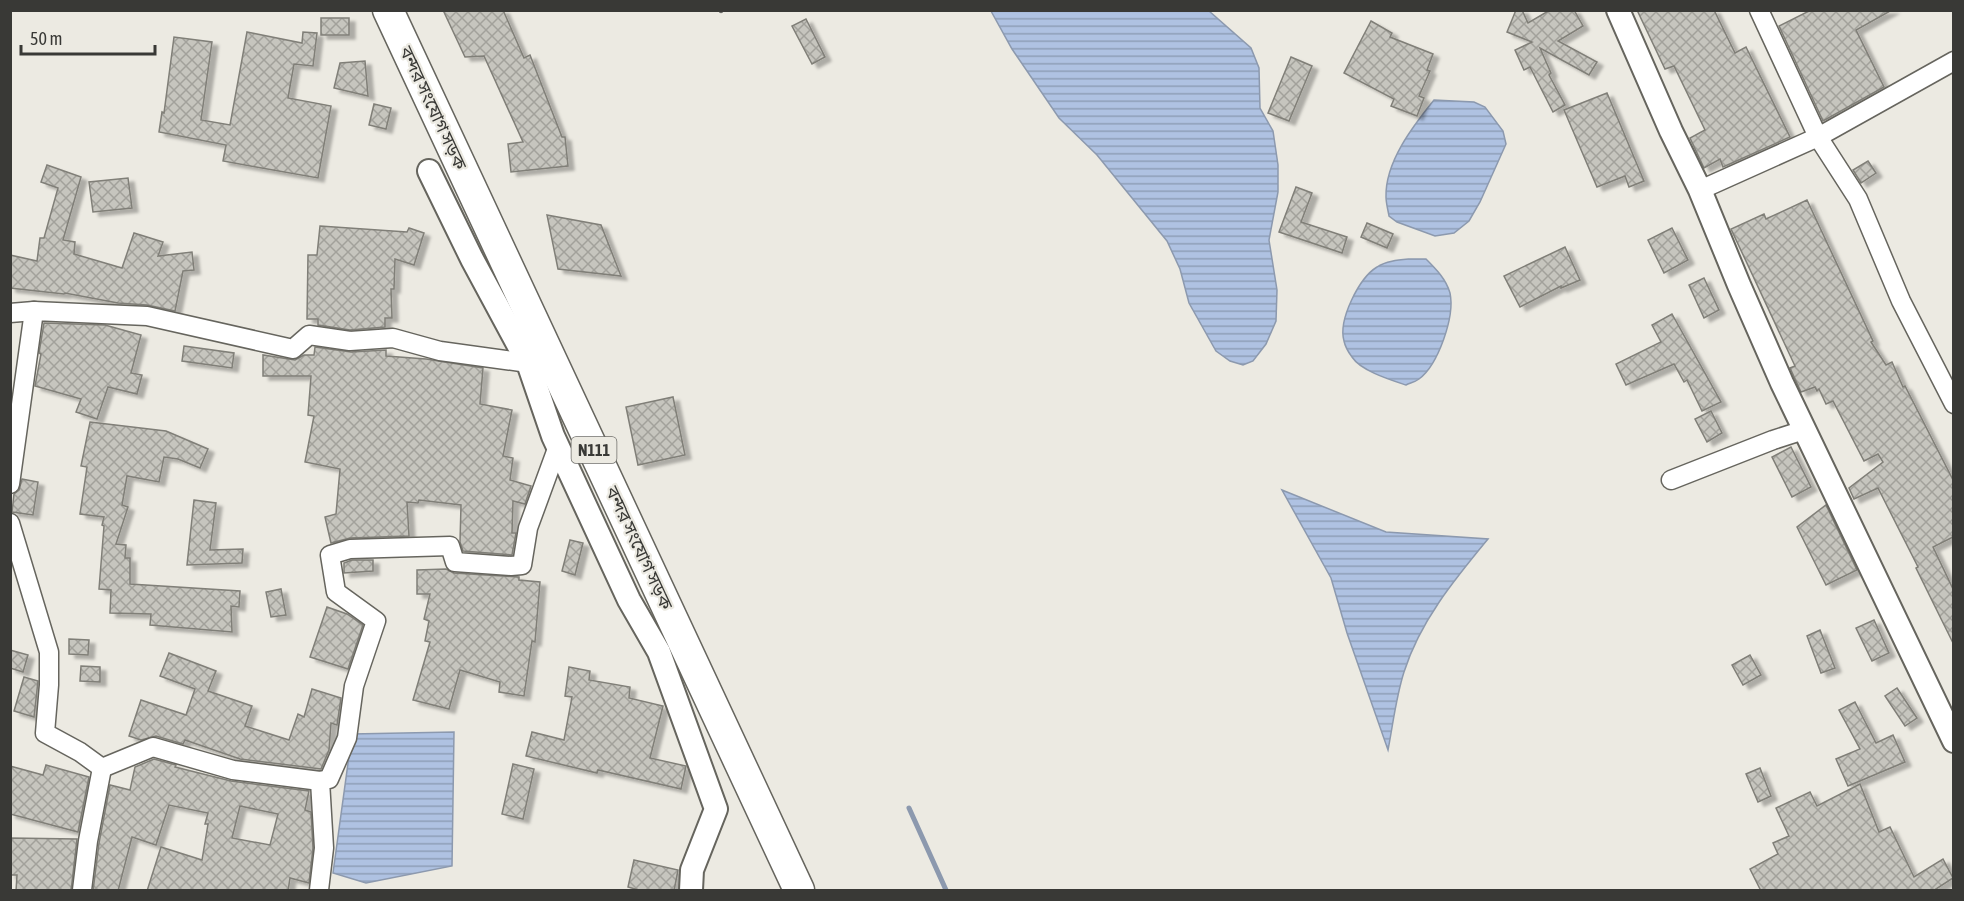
<svg xmlns="http://www.w3.org/2000/svg" width="1964" height="901" font-family="'Asap Condensed','Noto Sans Bengali',sans-serif">
<defs>
<pattern id="water-rules" width="6" height="5" patternUnits="userSpaceOnUse" patternTransform="scale(1.5)"><rect width="6" height="5" fill="#afc2e2"/><path d="M0 2.5h6" fill="none" stroke="#8f9fb8"/></pattern>
<pattern id="building-cross-hatch" width="8" height="8" patternUnits="userSpaceOnUse" patternTransform="scale(1.5)"><rect width="8" height="8" fill="#c6c5be"/><path d="M0 0l8 8M0 8l8-8" fill="none" stroke="#a2a19b"/></pattern>
<filter id="shadow"><feDropShadow dx="6" dy="4" stdDeviation="1.5" flood-color="#0004"/></filter>
</defs>
<rect width="100%" height="100%" fill="#eceae2"/>
<!-- water -->
<g fill="url(#water-rules)" stroke="#8c99ae" stroke-width="1.5">
<polygon points="991,11 1209,11 1251,48 1259,68 1260,108 1273,131 1278,165 1278,192 1269,240 1277,290 1276,321 1266,344 1253,361 1243,365 1230,361 1216,351 1189,303 1180,269 1167,241 1097,155 1059,118 1012,49"/>
<path d="M1434 100 1474 102 1485 107 1503 131 1506 144 1480 202 1469 221 1454 233 1435 236 1397 222 1389 216C1388 210 1386 203 1386 197 1385 162 1413 126 1434 100Z"/>
<path d="M1409 259H1426C1436 269 1446 279 1450 293 1455 317 1438 365 1419 379 1415 382 1410 383 1406 385 1391 380 1361 371 1352 357 1349 353 1345 346 1344 341 1338 320 1359 278 1377 267 1386 261 1398 260 1409 259Z"/>
<path d="M1282 490 1386 532 1488 539C1455 579 1420 621 1404 672 1396 697 1393 724 1388 750L1347 633 1331 578Z"/>
<polygon points="454,732 452,866 366,883 333,873 352,734"/>
</g>
<g fill="none" stroke-linecap="round" stroke-linejoin="round">
<!-- stream -->
<polyline stroke="#8c99ae" stroke-width="5" points="909,808 946,890"/>
</g>
<!-- building -->
<g fill="url(#building-cross-hatch)" stroke="#807f78" stroke-width="1.5" fill-rule="evenodd" filter="url(#shadow)">
<polygon points="443,10 503,10 524,58 530,55 562,137 565,137 568,166 511,172 508,144 523,142 484,56 465,57"/>
<polygon points="1516,10 1522,10 1528,23 1550,10 1574,10 1583,26 1558,41 1597,62 1589,75 1540,48 1551,73 1549,75 1565,105 1553,112 1530,67 1524,70 1515,50 1532,42 1507,32"/>
<polygon points="1637,10 1714,10 1735,53 1746,47 1790,137 1723,167 1720,159 1704,168 1690,138 1705,130 1674,66 1665,69"/>
<polygon points="1811,10 1892,10 1856,30 1884,87 1823,121 1779,26"/>
<rect x="321" y="18" width="28" height="17"/>
<polygon points="806,19 825,57 812,64 792,26"/>
<polygon points="1371,21 1392,33 1390,37 1433,54 1427,70 1430,71 1419,96 1424,98 1417,116 1391,106 1394,99 1344,73"/>
<polygon points="247,32 302,43 303,32 317,33 313,66 294,64 288,98 331,106 318,178 223,161 226,145 159,132 162,112 164,113 174,37 212,42 201,120 230,125"/>
<polygon points="1291,57 1312,66 1289,121 1268,113"/>
<polygon points="365,61 368,96 334,88 340,63"/>
<polygon points="1607,93 1644,181 1629,187 1625,176 1597,187 1564,110"/>
<polygon points="374,104 391,108 386,129 369,125"/>
<polygon points="1868,161 1876,173 1861,183 1853,170"/>
<polygon points="47,165 81,177 63,240 75,242 74,254 122,268 134,233 163,242 158,256 192,252 194,270 183,271 175,311 147,305 118,303 65,293 64,294 10,288 10,255 37,261 40,238 44,238 58,188 41,182"/>
<polygon points="128,178 132,208 93,212 89,182"/>
<polygon points="1296,187 1312,193 1301,222 1347,237 1342,253 1279,232"/>
<polygon points="1807,200 1873,341 1871,342 1886,365 1892,362 1903,387 1905,386 1953,480 1953,537 1933,547 1953,589 1953,643 1916,568 1918,567 1878,488 1854,499 1849,488 1883,462 1878,454 1864,461 1833,401 1826,404 1819,389 1817,391 1815,387 1801,392 1790,368 1795,366 1731,229 1764,214 1766,219"/>
<polygon points="547,215 601,225 621,276 558,269"/>
<polygon points="1367,223 1393,234 1387,248 1361,237"/>
<polygon points="320,226 407,232 409,228 424,233 414,265 395,259 394,289 391,289 392,318 385,318 385,327 350,330 318,325 318,319 307,319 308,255 317,255"/>
<polygon points="1672,228 1688,260 1664,273 1648,240"/>
<polygon points="1565,247 1580,280 1561,288 1561,286 1520,307 1504,276"/>
<polygon points="1704,278 1719,310 1704,318 1689,285"/>
<polygon points="1672,314 1721,402 1702,411 1687,380 1684,382 1674,364 1626,385 1616,364 1661,342 1652,325"/>
<polygon points="44,323 105,325 141,335 131,373 142,375 137,394 108,387 97,419 76,412 81,399 35,386 41,354 39,353"/>
<polygon points="184,346 234,353 232,368 182,361"/>
<polygon points="315,347 351,352 386,350 386,356 426,359 483,368 480,404 512,410 503,456 513,458 510,480 531,486 525,504 513,501 512,533 516,533 512,555 463,551 460,542 461,505 419,500 418,503 407,502 409,536 350,538 331,543 325,517 336,514 340,469 305,462 314,416 308,415 311,376 263,376 263,355 295,360 304,355 314,355"/>
<polygon points="673,397 685,455 638,465 626,407"/>
<polygon points="1711,411 1722,433 1707,442 1695,419"/>
<polygon points="90,422 166,431 208,449 200,468 178,459 164,457 159,482 127,476 122,505 128,507 116,544 126,545 125,558 130,558 130,584 240,591 239,607 231,606 232,632 150,625 151,614 110,613 111,590 99,589 104,526 102,525 104,517 80,514 87,467 81,466"/>
<polygon points="1791,447 1811,487 1792,497 1772,457"/>
<polygon points="22,479 38,482 33,515 12,512 14,494 19,490"/>
<polygon points="194,500 216,503 210,550 243,549 242,563 187,565"/>
<polygon points="1826,505 1857,570 1826,585 1797,527"/>
<polygon points="570,540 583,543 575,575 562,571"/>
<polygon points="352,560 373,560 373,571 344,573 344,563"/>
<polygon points="446,569 454,573 519,577 519,580 540,582 535,642 532,641 524,696 499,692 500,682 460,670 449,709 413,700 430,642 425,641 429,621 424,619 430,594 417,594 417,570"/>
<polygon points="281,589 286,615 271,617 266,592"/>
<polygon points="327,607 347,614 363,625 348,669 310,657"/>
<polygon points="1874,620 1889,653 1872,661 1856,628"/>
<polygon points="1820,630 1835,668 1821,673 1807,636"/>
<polygon points="69,639 89,640 88,655 69,654"/>
<polygon points="10,650 28,655 23,672 10,668"/>
<polygon points="169,653 216,671 208,691 252,706 245,726 289,740 298,714 304,717 312,689 341,698 337,725 331,723 329,750 321,769 240,759 185,740 183,744 156,736 141,740 129,736 141,700 186,715 195,689 160,676"/>
<polygon points="1750,655 1761,675 1743,685 1732,665"/>
<polygon points="81,666 100,667 100,682 80,681"/>
<polygon points="569,667 590,671 589,680 630,687 629,698 663,706 650,758 686,766 681,789 598,770 597,773 526,756 532,732 564,740 572,697 565,696"/>
<polygon points="24,677 38,681 34,717 14,711"/>
<polygon points="1897,688 1917,718 1905,726 1885,696"/>
<polygon points="1855,702 1876,743 1893,735 1905,762 1848,786 1836,759 1860,749 1839,710"/>
<path d="M154 759 176 765 175 767 231 781 309 791 305 810 311 812 313 848 309 883 290 878 288 891H147L161 847 202 860 208 824H205L208 813 169 805 156 845 132 837 118 891H93L99 843 110 785 130 790 135 767ZM240 806 278 814 270 845 232 838Z"/>
<polygon points="513,764 534,769 523,819 502,814"/>
<polygon points="46,765 89,777 78,832 10,814 10,766 43,775"/>
<polygon points="1760,768 1771,796 1758,802 1746,774"/>
<polygon points="1860,784 1879,832 1890,827 1914,877 1943,859 1953,878 1933,891 1761,891 1750,869 1778,854 1773,843 1789,836 1776,808 1810,792 1817,806"/>
<polygon points="10,838 77,839 71,891 16,891 17,875 10,875"/>
<polygon points="634,860 678,870 674,891 642,891 628,887"/>
</g>
<g fill="none" stroke-linecap="round" stroke-linejoin="round">
<!-- minor casing -->
<g stroke="#66655e" stroke-width="21">
<g id="minor">
<polyline points="1759,10 1818,137 1858,199 1901,301 1954,404"/>
<polyline points="1700,190 1818,137 1954,61"/>
<polyline points="10,313 34,311"/>
<polyline points="1671,480 1773,440 1804,430"/>
<polyline points="10,484 34,311 147,316 293,349 309,335 350,341 393,338 440,351 528,363"/>
<polyline points="10,523 49,652 49,685 45,733 80,752 102,768 88,841 82,890"/>
<polyline points="102,768 153,747 233,770 320,781"/>
<polyline points="319,890 324,848 320,781 329,779 347,738 354,686 376,621 336,592 330,555 350,549 450,546 455,562 511,566 522,565 528,528 558,446"/>
</g>
</g>
<!-- tertiary casing -->
<g stroke="#66655e" stroke-width="26">
<g id="tertiary">
<polyline points="1618,10 1671,131 1700,190 1739,285 1782,383 1954,741"/>
<polyline points="429,171 472,259 528,363 553,436 629,600 659,652 716,809 692,870 691,890"/>
</g>
</g>
<!-- trunk casing -->
<g stroke="#66655e" stroke-width="33">
<polyline id="trunk" points="388,10 799,890"/>
</g>
<!-- minor -->
<use href="#minor" stroke="#fff" stroke-width="18"/>
<!-- tertiary -->
<use href="#tertiary" stroke="#fff" stroke-width="22"/>
<!-- trunk -->
<use href="#trunk" stroke="#fff" stroke-width="30"/>
<!-- rail -->
<polyline stroke="#696864" stroke-width="4.5" points="721,10 721,11"/>
</g>
<g text-anchor="middle" stroke-width="4.5" stroke-linejoin="round" paint-order="stroke">
<!-- shield labels -->
<rect fill="#eceae2" stroke="#6f6e6a" stroke-width="1.5" x="571.5" y="437" width="45" height="26" rx="4.5"/>
<g font-size="16" font-weight="bold" fill="#393936">
<text x="594" y="456">N111</text>
</g>
<!-- street labels -->
<g font-size="18" fill="#393936" stroke="#eceae2">
<text transform="translate(433 108) rotate(65)" y="6">বন্দর সংযোগ সড়ক</text>
<text transform="translate(639 548) rotate(65)" y="6">বন্দর সংযোগ সড়ক</text>
</g>
</g>
<!-- border -->
<rect width="1964" height="901" fill="none" stroke="#393936" stroke-width="24"/>
<!-- scale -->
<path d="M21 45v9h134v-9" fill="none" stroke="#393936" stroke-width="3"/>
<text x="30" y="45" font-size="18" fill="#393936" stroke="#eceae2" stroke-width="4.5" paint-order="stroke">50 m</text>
</svg>
